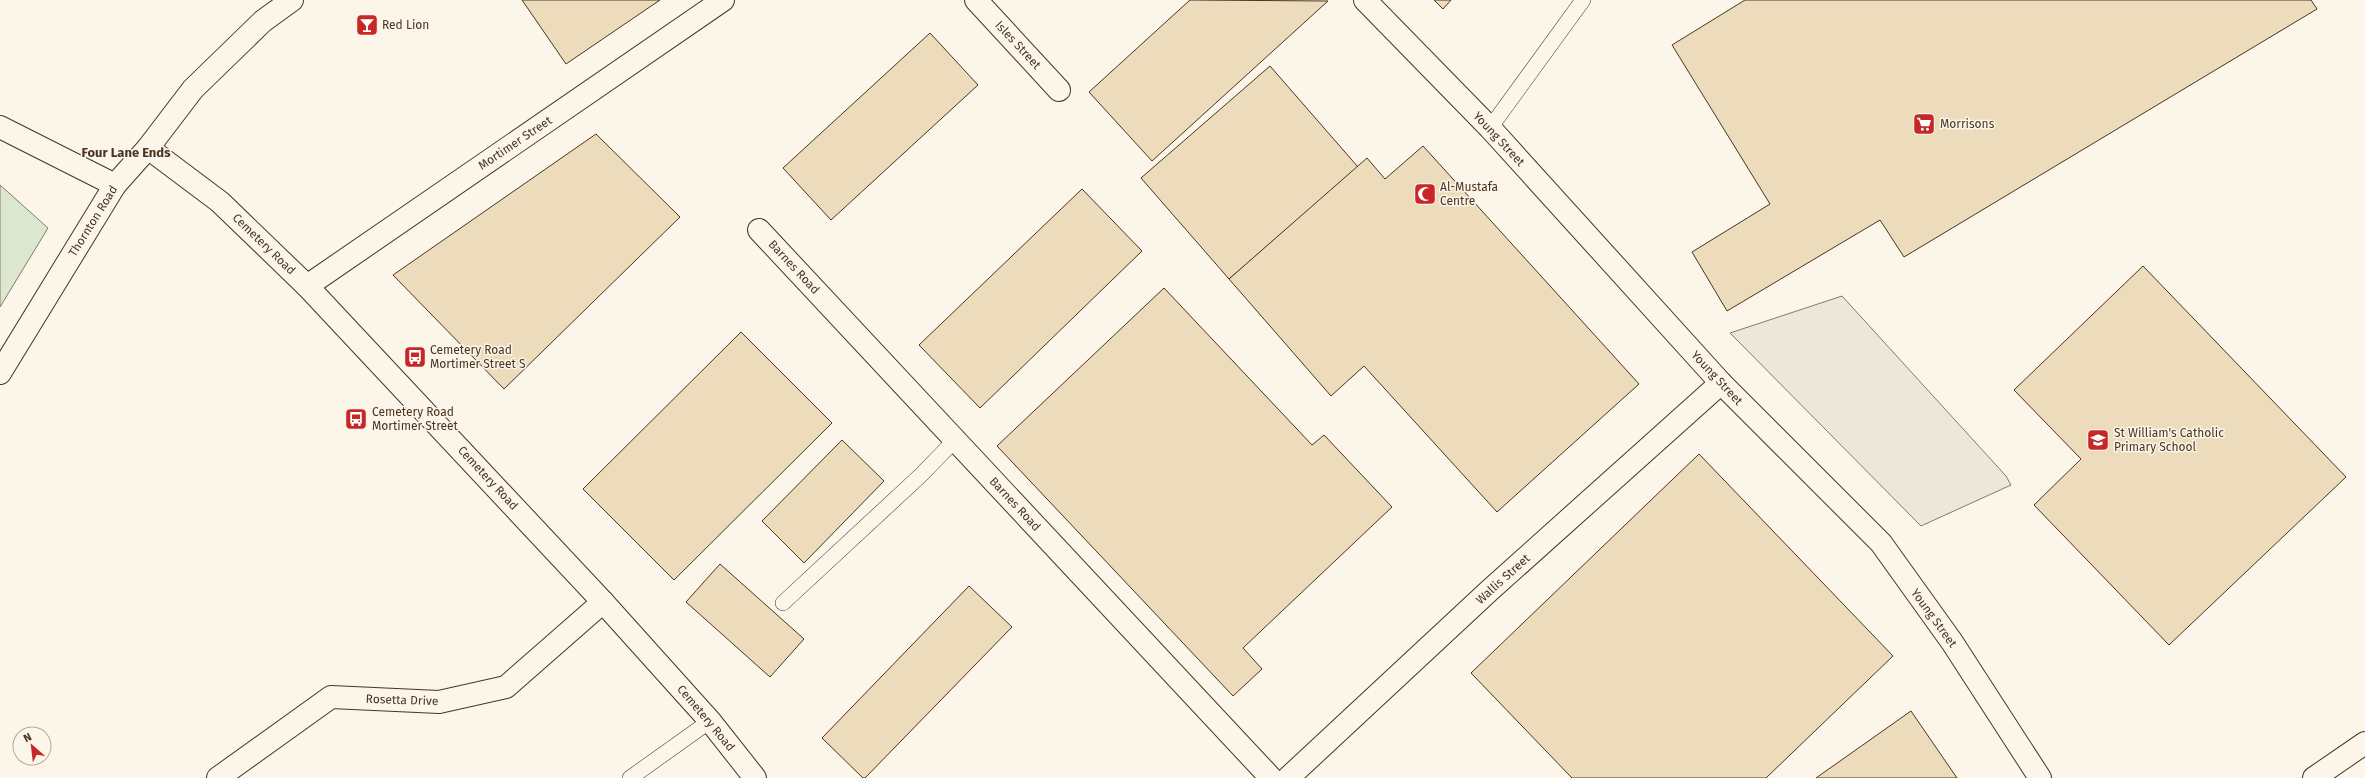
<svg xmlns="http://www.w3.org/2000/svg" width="2365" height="778" font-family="'Fira Sans',sans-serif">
<rect width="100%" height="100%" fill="#fbf6e9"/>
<!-- green -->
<polygon fill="#dce7d0" stroke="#887966" points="0,185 48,228 0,307"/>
<!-- parking -->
<polygon fill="#ede7d9" stroke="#887966" points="1842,296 2006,476 2011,485 1921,526 1730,333"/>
<!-- building -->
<g fill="#ecdcbc" stroke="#4a3520">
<polygon points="522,0 660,0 566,64"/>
<polygon points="1190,0 1328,1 1152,161 1089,92"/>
<polygon points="1434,0 1451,0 1443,9"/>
<polygon points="1745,0 2311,0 2317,9 1904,257 1880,220 1727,311 1692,252 1770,204 1672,45"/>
<polygon points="930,33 978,85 831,220 783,168"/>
<polygon points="1270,66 1358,167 1229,279 1141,178"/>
<polygon points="596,134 680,217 504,389 393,275"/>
<polygon points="1423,146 1639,384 1497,512 1364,366 1331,396 1229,279 1367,158 1385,179"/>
<polygon points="1082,189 1142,251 980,408 919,345"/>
<polygon points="2143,266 2346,477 2169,645 2034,505 2081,459 2014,390"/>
<polygon points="1164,288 1312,445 1324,435 1392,507 1243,648 1262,669 1233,696 997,446"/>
<polygon points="741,332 832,423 674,580 583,489"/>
<polygon points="842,440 884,481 804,563 762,521"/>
<polygon points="1699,454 1893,656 1766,778 1572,778 1471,673"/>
<polygon points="720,564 804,639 770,677 686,602"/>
<polygon points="969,586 1012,627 865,778 863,778 822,738"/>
<polygon points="1911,711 1957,778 1816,778"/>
</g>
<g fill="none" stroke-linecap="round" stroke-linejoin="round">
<!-- service casing -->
<g stroke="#4a3520" stroke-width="16">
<g id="service">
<polyline points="1490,128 1583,0"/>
<polyline points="783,603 921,475 955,440"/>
<polyline points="630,778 710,721"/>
</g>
</g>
<!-- minor casing -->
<g stroke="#4a3520" stroke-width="24">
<g id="minor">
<polyline points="976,0 1059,90"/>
<polyline points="1365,0 1490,128 1721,383 1881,543 1952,642 2040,778"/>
<polyline points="759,230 1271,778"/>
<polyline points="307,286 723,0"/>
<polyline points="218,778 331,697 439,702 506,687 603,602"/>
<polyline points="1288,778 1490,590 1721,383"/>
<polyline points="2314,778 2365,743"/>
</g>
</g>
<!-- tertiary casing -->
<g stroke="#4a3520" stroke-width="24">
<g id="tertiary">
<polyline points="0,127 115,185"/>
<polyline points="148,148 220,202 307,286 603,602 710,721 755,778"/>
</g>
</g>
<!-- secondary casing -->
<g stroke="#4a3520" stroke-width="24">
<polyline id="secondary" points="0,373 115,185 148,148 193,89 263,21 292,0"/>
</g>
<!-- service -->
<use href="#service" stroke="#fbf6e9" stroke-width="15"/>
<!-- minor -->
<use href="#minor" stroke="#fbf6e9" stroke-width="22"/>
<!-- tertiary -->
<use href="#tertiary" stroke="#fbf6e9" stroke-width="22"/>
<!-- secondary -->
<use href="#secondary" stroke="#fbf6e9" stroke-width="22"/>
</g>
<!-- icons -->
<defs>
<g id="bar-square" transform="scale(1.15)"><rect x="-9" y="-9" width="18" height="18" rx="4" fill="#c62828" stroke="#fbf6e9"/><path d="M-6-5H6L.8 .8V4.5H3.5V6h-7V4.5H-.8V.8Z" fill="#fff"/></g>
<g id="supermarket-square" transform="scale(1.15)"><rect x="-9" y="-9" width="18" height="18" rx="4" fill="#c62828" stroke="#fbf6e9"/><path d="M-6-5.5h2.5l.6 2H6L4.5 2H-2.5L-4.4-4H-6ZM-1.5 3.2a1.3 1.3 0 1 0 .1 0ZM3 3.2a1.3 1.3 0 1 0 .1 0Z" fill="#fff"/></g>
<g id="mosque-square" transform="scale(1.15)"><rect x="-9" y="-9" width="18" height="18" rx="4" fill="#c62828" stroke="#fbf6e9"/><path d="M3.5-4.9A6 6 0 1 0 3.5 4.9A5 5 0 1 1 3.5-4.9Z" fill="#fff"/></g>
<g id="bus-square" transform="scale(1.15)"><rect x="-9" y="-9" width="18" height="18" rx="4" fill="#c62828" stroke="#fbf6e9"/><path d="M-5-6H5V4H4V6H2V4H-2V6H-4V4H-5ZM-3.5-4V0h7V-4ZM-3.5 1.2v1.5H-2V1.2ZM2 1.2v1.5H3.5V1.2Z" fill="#fff"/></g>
<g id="school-square" transform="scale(1.15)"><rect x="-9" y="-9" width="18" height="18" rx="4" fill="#c62828" stroke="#fbf6e9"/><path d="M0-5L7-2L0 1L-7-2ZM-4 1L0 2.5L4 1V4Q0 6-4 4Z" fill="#fff"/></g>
</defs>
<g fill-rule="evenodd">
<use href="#bar-square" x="367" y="25"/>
<use href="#supermarket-square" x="1924" y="124"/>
<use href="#mosque-square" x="1425" y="194"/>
<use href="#bus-square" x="415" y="357"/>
<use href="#bus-square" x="356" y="419"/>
<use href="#school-square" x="2098" y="440"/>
</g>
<g text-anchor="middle" stroke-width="3" stroke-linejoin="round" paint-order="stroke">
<!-- poi labels -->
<g font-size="12" fill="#4a3520" stroke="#fbf6e9" text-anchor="start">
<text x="382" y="29">Red Lion</text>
<text x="1940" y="128">Morrisons</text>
<text x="1440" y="191">Al-Mustafa<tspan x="1440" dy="14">Centre</tspan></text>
<text x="430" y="354">Cemetery Road<tspan x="430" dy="14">Mortimer Street S</tspan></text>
<text x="372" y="416">Cemetery Road<tspan x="372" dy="14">Mortimer Street</tspan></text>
<text x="2114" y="437">St William's Catholic<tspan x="2114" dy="14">Primary School</tspan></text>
</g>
<!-- street labels -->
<g font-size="12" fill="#4a3520" stroke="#fbf6e9">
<text transform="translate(1018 45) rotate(47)" y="4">Isles Street</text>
<text transform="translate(1499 139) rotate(47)" y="4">Young Street</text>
<text transform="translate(515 143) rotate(-34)" y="4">Mortimer Street</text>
<text transform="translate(93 221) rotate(-58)" y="4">Thornton Road</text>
<text transform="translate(264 244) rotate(44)" y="4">Cemetery Road</text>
<text transform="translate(794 267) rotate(47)" y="4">Barnes Road</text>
<text transform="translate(1717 378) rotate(47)" y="4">Young Street</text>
<text transform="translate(488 478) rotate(47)" y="4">Cemetery Road</text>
<text transform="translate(1015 504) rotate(47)" y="4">Barnes Road</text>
<text transform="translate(1503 579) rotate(-42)" y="4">Wallis Street</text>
<text transform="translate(1934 618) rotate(54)" y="4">Young Street</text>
<text transform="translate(402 700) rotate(2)" y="4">Rosetta Drive</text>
<text transform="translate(706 718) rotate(50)" y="4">Cemetery Road</text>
</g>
<!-- neighbourhood labels -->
<g font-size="13" font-weight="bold" fill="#4a3520" stroke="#fbf6e9">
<text x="126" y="157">Four Lane Ends</text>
</g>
</g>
<!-- north arrow -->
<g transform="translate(32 746) rotate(332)"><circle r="19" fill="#fbf6e9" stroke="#b4a999"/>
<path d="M0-3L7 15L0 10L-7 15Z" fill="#c62828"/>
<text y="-6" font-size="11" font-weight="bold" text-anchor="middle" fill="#4a3520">N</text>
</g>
</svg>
